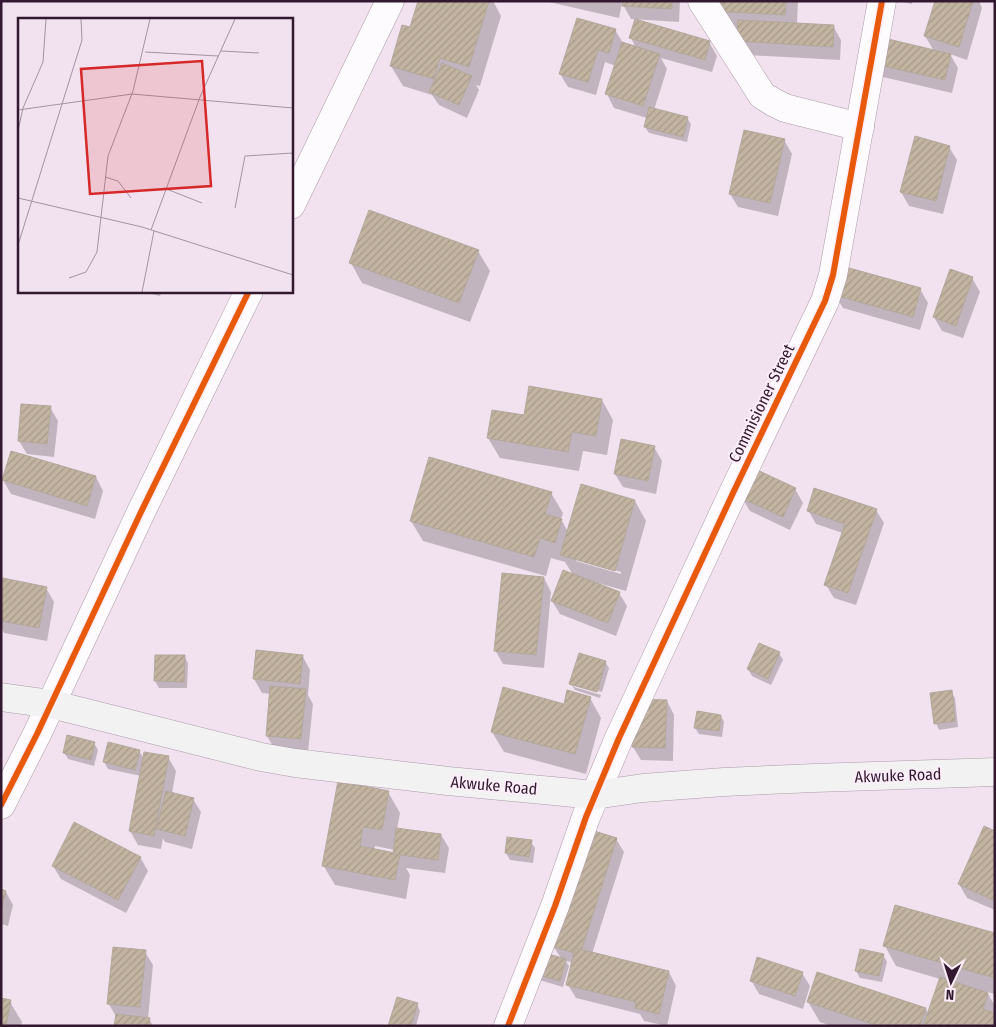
<svg xmlns="http://www.w3.org/2000/svg" width="996" height="1027" font-family="'Fira Sans Condensed',sans-serif">
<defs>
<pattern id="building-hatch" width="6" height="6" patternUnits="userSpaceOnUse" patternTransform="scale(1.25)"><rect width="6" height="6" fill="#c2b4a1"/><path d="M-1 1l2-2M0 6l6-6M5 7l2-2" fill="none" stroke="#a79a8b"/></pattern>
</defs>
<rect width="100%" height="100%" fill="#f2e2ef"/>
<!-- shadow -->
<g fill="#0003" fill-rule="evenodd">
<polygon points="419,1 493,1 501,16 480,86 476,85 479,90 467,118 439,105 432,95 403,86 391,66 411,28"/>
<polygon points="548,1 680,1 679,22 631,19 622,3 619,18 549,2"/>
<polygon points="711,1 798,1 797,24 833,26 841,40 840,60 746,55 722,31"/>
<polygon points="898,1 912,1 912,4"/>
<polygon points="936,1 979,1 982,8 967,60 950,54 958,68 952,93 870,74 862,60 934,51 925,36"/>
<polygon points="615,30 623,43 636,48 631,38 709,42 717,56 712,72 661,58 667,69 654,110 687,118 691,124 687,142 649,133 645,127 647,118 614,108 607,94 616,66 605,62 596,95 568,87 560,74"/>
<polygon points="784,140 792,154 778,216 738,207 730,194"/>
<polygon points="949,147 957,160 943,214 909,206 901,192"/>
<polygon points="478,251 490,271 470,322 362,283 351,263"/>
<polygon points="972,278 980,292 963,338 942,331 934,317"/>
<polygon points="920,289 928,303 920,330 843,308 835,295"/>
<polygon points="139,291 162,291 160,296"/>
<polygon points="602,400 613,420 607,455 583,451 579,471 500,458 488,438 525,416"/>
<polygon points="50,407 58,421 54,457 27,454 19,441"/>
<polygon points="654,447 662,461 656,494 623,487 615,474"/>
<polygon points="96,477 103,491 95,519 11,494 3,480"/>
<polygon points="795,489 803,503 790,530 750,511 742,498"/>
<path d="M551 493 563 513 561 519 568 532 635 501 646 521 626 591 598 583V584L619 593 627 606 616 636 560 614 552 601 573 575 565 562 551 558 546 576 423 541 411 521ZM576 559 621 572V574L576 561Z"/>
<polygon points="808,510 876,510 884,523 856,605 834,598 826,585 843,533 816,524"/>
<polygon points="1,578 4,582 46,588 54,602 47,641 4,633 1,627"/>
<polygon points="544,578 551,592 544,668 503,664 495,650"/>
<polygon points="779,653 783,660 771,685 752,676 748,669"/>
<polygon points="156,656 184,656 188,663 187,688 159,688 155,681"/>
<polygon points="303,657 310,670 308,695 313,704 308,752 275,750 267,736 271,694 262,693 254,679"/>
<polygon points="605,662 609,668 602,692 574,684 574,687 601,695 600,698 575,690 571,684"/>
<polygon points="951,692 955,698 958,727 939,730 936,723"/>
<polygon points="590,698 601,718 586,774 504,752 492,732 564,705"/>
<polygon points="667,701 674,715 673,761 641,760 633,747"/>
<polygon points="721,716 724,722 722,737 699,734 695,728"/>
<polygon points="94,743 98,750 94,766 68,759 64,752"/>
<polygon points="139,751 144,759 168,757 176,771 172,793 193,799 201,812 192,849 165,842 163,838 161,849 138,845 130,831 141,776 108,769 104,762"/>
<path d="M388 792 400 813 397 829 441 835 449 848 445 873 406 868 410 875 406 899 335 885 323 865ZM375 846 395 850 394 854 374 850Z"/>
<polygon points="995,832 995,910 967,898 959,884"/>
<polygon points="508,838 531,842 535,848 533,863 510,860 506,853"/>
<polygon points="616,839 624,852 592,954 669,972 676,986 667,1026 644,1021 640,1014 576,998 568,985 573,963 566,961 569,966 563,987 529,977 561,958 553,946"/>
<polygon points="140,857 148,871 126,913 61,879 53,866"/>
<polygon points="1,891 6,892 13,905 8,926 1,924"/>
<polygon points="995,935 995,994 987,992 995,1006 993,1013 995,1026 831,1026 820,1022 808,1002 926,1009 928,1014 940,979 896,966 885,946"/>
<polygon points="145,952 153,965 148,1019 149,1019 153,1026 116,1026 117,1018 108,1003"/>
<polygon points="883,955 887,962 882,982 860,978 856,971"/>
<polygon points="802,973 810,986 803,1009 759,994 751,980"/>
<polygon points="10,1002 22,1022 21,1026 1,1026"/>
<polygon points="417,1004 420,1011 416,1026 390,1026"/>
</g>
<!-- building -->
<g fill="url(#building-hatch)" stroke="#b4a89d">
<polygon points="418,1 489,1 469,67 440,58 434,79 390,66 402,25 410,27"/>
<polygon points="623,1 672,1 672,9 622,6"/>
<polygon points="710,1 786,1 785,15 709,11"/>
<polygon points="935,1 973,1 959,47 924,36"/>
<polygon points="577,18 616,29 609,53 598,50 588,82 559,74"/>
<polygon points="635,19 710,41 705,60 629,38"/>
<polygon points="738,20 834,25 833,47 736,41"/>
<polygon points="867,34 951,54 945,80 861,61"/>
<polygon points="622,42 660,54 643,106 605,94"/>
<polygon points="442,63 472,76 459,105 429,92"/>
<polygon points="649,107 688,117 683,137 644,127"/>
<polygon points="744,130 785,139 770,203 729,194"/>
<polygon points="915,136 950,146 936,201 900,192"/>
<polygon points="369,210 479,250 459,303 349,263"/>
<polygon points="842,266 921,288 913,317 834,295"/>
<polygon points="950,269 973,277 956,326 933,317"/>
<polygon points="529,386 602,399 596,436 572,432 568,452 487,438 492,410 524,415"/>
<polygon points="21,404 51,406 47,444 18,441"/>
<polygon points="621,439 655,446 648,481 614,474"/>
<polygon points="11,451 96,476 87,506 2,480"/>
<polygon points="429,457 552,492 545,514 562,519 555,543 540,538 534,557 410,521"/>
<polygon points="755,469 796,488 783,517 741,498"/>
<polygon points="581,484 635,500 615,571 560,555"/>
<polygon points="814,488 877,509 848,593 824,585 845,524 807,511"/>
<polygon points="563,570 620,592 608,623 551,601"/>
<polygon points="502,573 544,577 536,655 494,651"/>
<polygon points="3,578 47,587 39,628 1,621 1,589"/>
<polygon points="759,643 780,652 768,679 747,669"/>
<polygon points="256,650 303,655 300,684 253,679"/>
<polygon points="579,653 606,661 597,692 569,684"/>
<polygon points="155,655 185,655 184,682 154,681"/>
<polygon points="270,686 306,689 301,739 266,736"/>
<polygon points="503,687 564,704 567,690 591,697 575,754 491,732"/>
<polygon points="952,690 955,721 934,724 930,693"/>
<polygon points="633,699 667,700 665,748 632,747"/>
<polygon points="697,711 721,715 719,731 694,728"/>
<polygon points="67,735 95,742 91,760 63,753"/>
<polygon points="108,742 140,750 135,770 103,762"/>
<polygon points="144,752 169,756 154,836 129,831"/>
<polygon points="338,781 389,791 382,830 363,827 360,846 400,854 395,880 322,866"/>
<polygon points="166,791 194,798 185,836 156,829"/>
<polygon points="74,822 141,857 118,900 52,866"/>
<polygon points="984,826 995,831 995,901 958,884"/>
<polygon points="396,828 441,834 438,860 393,854"/>
<polygon points="588,829 617,838 580,955 552,946"/>
<polygon points="507,837 532,840 529,857 505,853"/>
<polygon points="1,889 6,891 1,911"/>
<polygon points="895,905 995,933 995,978 883,946"/>
<polygon points="113,947 146,950 140,1007 107,1004"/>
<polygon points="575,948 669,971 659,1014 635,1008 636,1002 566,985"/>
<polygon points="531,949 566,959 560,981 524,971"/>
<polygon points="860,949 884,954 879,976 855,971"/>
<polygon points="757,957 803,972 795,996 750,981"/>
<polygon points="817,972 926,1008 920,1026 878,1026 807,1002"/>
<polygon points="940,977 988,993 983,1009 995,1013 995,1026 923,1026"/>
<polygon points="397,997 418,1003 411,1026 388,1026"/>
<polygon points="1,998 11,1000 6,1026 1,1026"/>
<polygon points="116,1014 150,1018 149,1026 114,1026"/>
</g>
<g fill="none" stroke-linecap="round" stroke-linejoin="round">
<!-- street casing -->
<g stroke="#ad9aaa" stroke-width="29">
<g id="street">
<polyline points="702,1 762,95 773,102 785,108 860,127"/>
<polyline points="291,205 390,1"/>
<polyline points="1,805 37,734 141,512 249,291"/>
<polyline points="508,1026 555,906 586,817 619,738 733,493 825,301 833,275 882,1"/>
</g>
</g>
<!-- secondary casing -->
<g stroke="#ad9aaa" stroke-width="29">
<polyline id="secondary" points="1,697 51,704 261,757 295,763 448,781 595,795 643,788 724,782 814,778 995,772"/>
</g>
<!-- street -->
<use href="#street" stroke="#fdfbfd" stroke-width="28"/>
<!-- secondary -->
<use href="#secondary" stroke="#f2f2f2" stroke-width="28"/>
<!-- cycleway casing -->
<g stroke="#fdeefa" stroke-width="9">
<g id="cycleway">
<polyline points="1,805 37,734 141,512 249,291"/>
<polyline points="508,1026 555,906 586,817 619,738 733,493 825,301 833,275 882,1"/>
</g>
</g>
<!-- cycleway -->
<use href="#cycleway" stroke="#e8590c" stroke-width="6"/>
</g>
<g text-anchor="middle" stroke-width="4" stroke-linejoin="round" paint-order="stroke">
<!-- street labels -->
<g font-size="16" fill="#33192f" stroke="#fdeefa">
<text transform="translate(761 403) rotate(-64)" y="6">Commisioner Street</text>
<text transform="translate(898 775) rotate(-2)" y="6">Akwuke Road</text>
<text transform="translate(494 785) rotate(5)" y="6">Akwuke Road</text>
</g>
</g>
<!-- overview -->
<g transform="translate(18 18)">
<rect width="275" height="275" fill="#f2e2ef"/>
<path fill="none" stroke="#a692a2" stroke-width="1" d="M203 33 241 35M127 34 200 38M0 92 114 76 275 90M0 113 5 90 25 44 28 1M87 159 100 163 113 180M146 170 184 185M0 180 124 209 275 257M217 190 227 138 275 135M133 212 182 79 217 1M0 227 64 22 63 1M51 260 68 254 79 234 90 138 115 73 132 1M124 274 136 213"/>
<path fill="#d62828" fill-opacity="0.15" stroke="#d62828" stroke-width="2.5" d="M184 43 193 168 72 176 63 51Z"/>
<rect width="275" height="275" fill="none" stroke="#33192f" stroke-width="2.5"/>
</g>
<!-- border -->
<rect width="996" height="1027" fill="none" stroke="#33192f" stroke-width="5"/>
<!-- north arrow -->
<g transform="translate(951 982) rotate(184)" stroke="#fdeefa" stroke-width="4" paint-order="stroke">
<path d="M0-4L9 19L0 12L-9 19Z" fill="#33192f"/>
<text y="-8" font-size="14" font-weight="bold" text-anchor="middle" fill="#33192f">N</text>
</g>
</svg>
